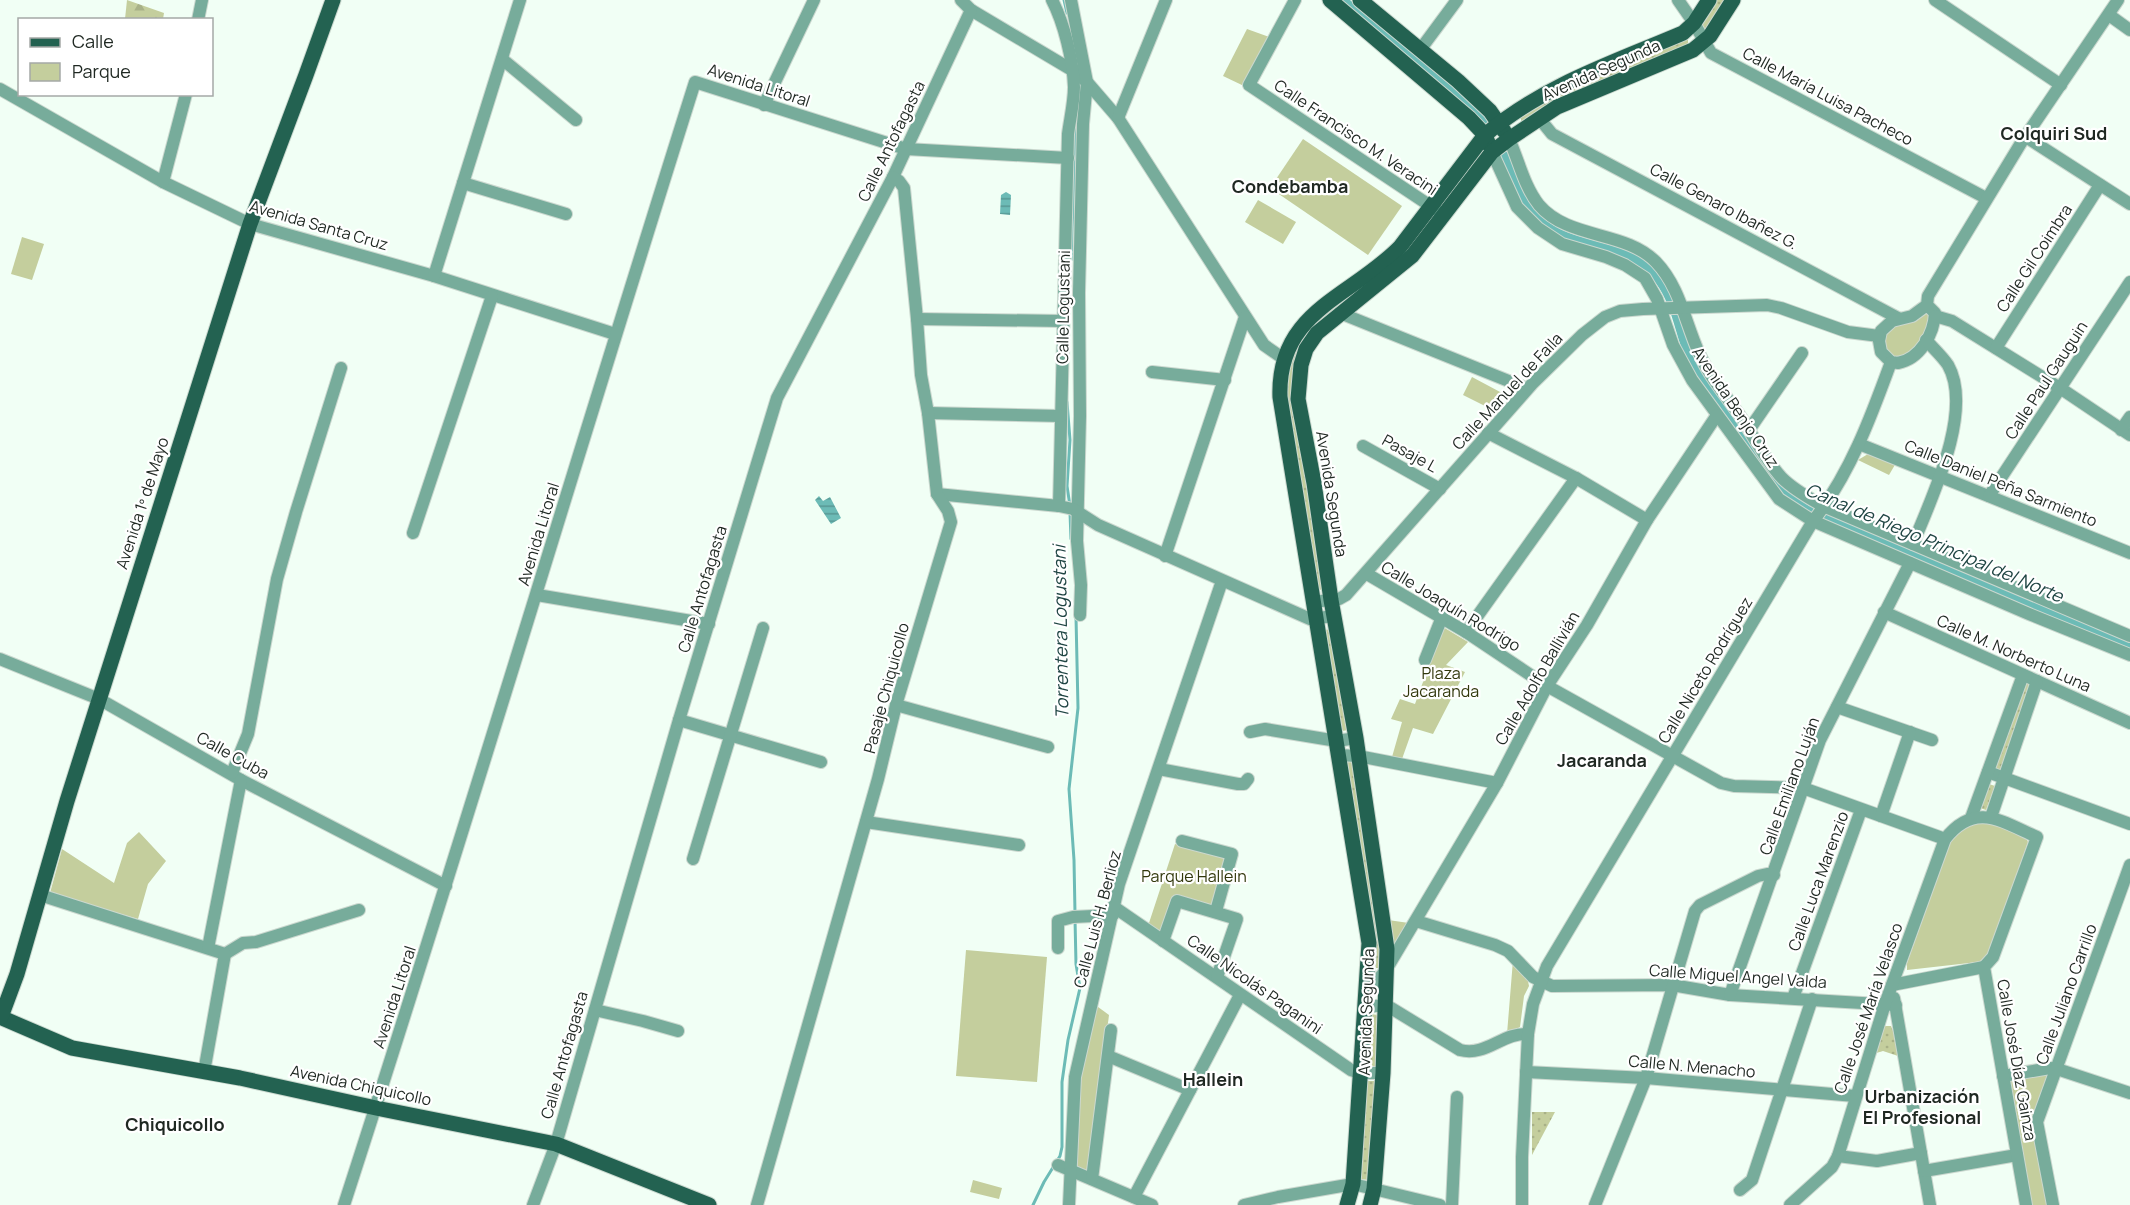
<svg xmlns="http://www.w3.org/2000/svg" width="2130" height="1205" font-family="Manrope,sans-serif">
<defs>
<pattern id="grass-dots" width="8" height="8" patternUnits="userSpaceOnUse" patternTransform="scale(1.5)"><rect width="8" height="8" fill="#c4ce9d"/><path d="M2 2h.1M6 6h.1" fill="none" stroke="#a8b187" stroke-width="1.8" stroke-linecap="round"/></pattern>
<pattern id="forest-firs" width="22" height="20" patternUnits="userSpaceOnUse" patternTransform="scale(1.5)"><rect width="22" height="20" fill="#c4ce9d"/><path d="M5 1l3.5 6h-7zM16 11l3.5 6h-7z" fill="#a8b187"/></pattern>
<pattern id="water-rules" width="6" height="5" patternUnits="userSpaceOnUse" patternTransform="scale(1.5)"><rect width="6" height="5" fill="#6cbbb6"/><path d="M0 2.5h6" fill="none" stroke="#589894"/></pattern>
</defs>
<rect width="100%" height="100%" fill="#f1fff5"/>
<!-- grass -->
<g fill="url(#grass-dots)">
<polygon points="1717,0 1727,0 1707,31 1704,30 1702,25"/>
<polygon points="1685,39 1688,40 1688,46 1524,122 1521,122 1521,116 1562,91"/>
<path d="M1431 215 1435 218 1404 257 1295 362C1286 406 1301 442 1308 485 1314 520 1318 555 1322 590L1317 589 1286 402 1288 369 1304 333Z"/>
<polygon points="1331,629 1348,730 1342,731 1325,630"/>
<polygon points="2026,681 2032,683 2001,771 1994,769"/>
<polygon points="1345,760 1353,761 1378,922 1382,968 1373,968"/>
<polygon points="1989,784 1995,786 1986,810 1980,808"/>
<polygon points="1369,1014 1379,1015 1376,1068 1367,1067"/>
<polygon points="1886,1026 1891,1026 1895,1036 1898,1056 1883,1051 1873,1054 1882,1027"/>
<polygon points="1365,1081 1375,1081 1370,1180 1359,1179"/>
<polygon points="1532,1112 1555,1112 1532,1155"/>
</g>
<!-- forest -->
<polygon fill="url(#forest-firs)" points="127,0 164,13 163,19 125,19"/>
<!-- park -->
<g fill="#c4ce9d">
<polygon points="1247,29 1272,38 1244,86 1223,76"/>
<polygon points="1303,139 1402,206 1368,255 1270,188"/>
<polygon points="1258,200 1296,222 1283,244 1245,222"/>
<polygon points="22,237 44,244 32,280 11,274"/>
<path d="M1927 313H1929C1931 332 1917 349 1902 357 1895 357 1889 356 1886 349 1877 326 1911 318 1927 313Z"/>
<polygon points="1472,377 1502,393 1493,410 1463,395"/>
<polygon points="1868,454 1896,463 1889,475 1858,460"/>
<polygon points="1443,627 1468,642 1446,665 1465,672 1433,734 1413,728 1402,759 1392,757 1402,722 1391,719 1400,699 1415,704"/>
<path d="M1990 821 2026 838 2028 842 1987 961 1907 970V963L1950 843C1961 828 1973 822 1990 821Z"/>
<polygon points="139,832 166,861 148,884 138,919 50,893 62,849 114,883 127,843"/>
<polygon points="1175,844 1223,856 1225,863 1211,906 1179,899 1161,934 1148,926"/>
<polygon points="1388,920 1409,923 1394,948"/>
<polygon points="966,950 1047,957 1037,1082 956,1076"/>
<polygon points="1513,960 1528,981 1529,986 1524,996 1520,1027 1507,1034"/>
<polygon points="1094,1004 1109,1015 1089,1170 1086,1173 1075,1169 1078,1082"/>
<polygon points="2045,1073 2049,1077 2033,1124 2047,1205 2031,1205 2010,1081 2012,1079"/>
<polygon points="973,1180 1002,1188 999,1199 970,1192"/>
</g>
<!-- water -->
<g fill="url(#water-rules)">
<polygon points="1006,192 1011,195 1010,215 1000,214 1001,195"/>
<polygon points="819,496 823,501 830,497 841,518 831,524 815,500"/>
</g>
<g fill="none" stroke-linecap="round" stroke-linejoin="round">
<!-- stream -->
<g stroke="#6cbbb6" stroke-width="3">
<polyline points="1064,0 1067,13"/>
<polyline points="1071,260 1076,120"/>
<polyline points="1067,402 1070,440 1067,486 1070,506"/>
<polyline points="1070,513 1071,539"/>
<polyline points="1075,913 1074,860 1069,789 1078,708 1076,617"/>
<polyline points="1033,1205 1044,1182 1060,1156 1062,1147 1062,1082 1068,1040 1080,988 1076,964 1075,919"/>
</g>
<!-- canal -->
<g stroke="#6cbbb6" stroke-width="9">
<polyline points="1343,0 1487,122"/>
<path d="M1505 156C1514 178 1521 204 1539 220 1575 253 1628 239 1659 280 1676 302 1679 331 1689 356 1700 381 1718 402 1734 424 1756 455 1774 489 1807 510L2130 646"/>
</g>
<!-- minor casing -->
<g stroke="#cbd8cf" stroke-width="14">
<g id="minor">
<polyline points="961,0 971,10 1072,70 1087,82 1118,118 1264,345 1284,359"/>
<path d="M1052 0C1064 23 1073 60 1074 87 1074 102 1070 119 1068 134L1059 506"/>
<polyline points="1071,0 1087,82 1083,124 1079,293 1080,416 1077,541 1081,585 1080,615"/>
<polyline points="1295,0 1249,85 1438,211"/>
<polyline points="1678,0 1694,23 1711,53 1986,198"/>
<polyline points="1935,0 2061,85"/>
<polyline points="2109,15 2130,30"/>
<polyline points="198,20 202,0"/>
<polyline points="1420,50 1457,0"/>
<polyline points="502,59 576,120"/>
<polyline points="0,89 163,182 250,224 434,276 615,334"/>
<polyline points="764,105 814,0"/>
<polyline points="1118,118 1166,0"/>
<polyline points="1539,118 1552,134 1898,318"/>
<polyline points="2026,137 2130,204"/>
<path d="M1509 139C1519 161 1524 186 1539 205 1569 240 1625 230 1656 262 1680 287 1685 322 1699 353 1710 379 1731 401 1746 425 1757 443 1768 463 1782 478 1794 490 1809 498 1823 506L2130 636"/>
<polyline points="1492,152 1517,207 1538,228 1562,244 1606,257 1625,265 1645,278 1657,299 1673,345 1692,380 1779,499 1813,521 2029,614 2130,655"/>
<polyline points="163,182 186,94"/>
<polyline points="463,183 566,214"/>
<polyline points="434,276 520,0"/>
<path d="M1927 305 1935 313C1934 334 1920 359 1898 363L1891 362 1881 352 1879 341 1881 331 1892 321 1912 316 1927 305 1928 296 2021 143 2118 0"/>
<polyline points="1340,313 1521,386 1525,391"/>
<polyline points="1935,316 1952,321 2060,388 2130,435"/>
<polyline points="917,319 1063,321"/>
<polyline points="1996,348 2100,185"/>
<polyline points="1152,372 1225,380"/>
<polyline points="928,413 1061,416"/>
<polyline points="1749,430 1802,353"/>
<polyline points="2121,430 2130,417"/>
<polyline points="1488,433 1576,478 1647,520"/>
<polyline points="1859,444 2130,553"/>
<polyline points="1363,446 1440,489"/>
<polyline points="937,494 1059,506 1073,509 1098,525 1301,615 1310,619 1334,616"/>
<polyline points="1989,496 2130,282"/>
<polyline points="413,533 492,296"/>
<path d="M1913 544C1931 499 1974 411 1948 365 1942 356 1933 348 1926 340"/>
<polyline points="1165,556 1245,317"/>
<polyline points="1367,574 1466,632 1547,686 1721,783 1734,786 1803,788 1945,839"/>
<polyline points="537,595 709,624"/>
<polyline points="1313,602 1339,599 1346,595 1532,384 1582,335 1605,317 1620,311 1643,309 1767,305 1781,308 1848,332 1879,336"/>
<polyline points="1884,612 2130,723"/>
<polyline points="1466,632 1576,478"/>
<polyline points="0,659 99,699 241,780 446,886"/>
<polyline points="1425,660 1442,617"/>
<polyline points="896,705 1048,747"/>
<polyline points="1837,707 1932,740"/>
<polyline points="679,720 821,762"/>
<polyline points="1250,732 1265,729 1337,741 1356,738"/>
<polyline points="1338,755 1358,756 1497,783"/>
<polyline points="1159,769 1238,784 1244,784 1248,779"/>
<polyline points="1988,772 2130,824"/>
<polyline points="232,773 248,734 277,579 296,512 341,368"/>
<polyline points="1881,816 1910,732"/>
<polyline points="1991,817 2037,681"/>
<polyline points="1971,818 2023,675"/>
<polyline points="866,822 1019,845"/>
<polyline points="1182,841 1232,854 1216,911"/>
<polyline points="693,859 763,628"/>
<polyline points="40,895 225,954 243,943 256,942 359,910"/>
<polyline points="1114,907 1351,1070 1360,1073 1383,1073"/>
<polyline points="1416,921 1495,945 1508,951 1533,977 1552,986 1672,985 1730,995 1896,1005"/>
<polyline points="1163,941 1177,901 1237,919 1217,977"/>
<polyline points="208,948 241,780"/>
<polyline points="1058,948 1058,921 1073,917 1113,915"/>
<polyline points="1367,983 1377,981 1386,970 1497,783 1547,686 1587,625 1647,520 1717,415"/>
<polyline points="1892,985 1984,967"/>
<polyline points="1730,995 1820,740 1910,563"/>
<polyline points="1793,998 1861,810"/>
<polyline points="1894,998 1930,1205"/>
<path d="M1365 1007 1386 1005 1460 1050C1486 1057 1503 1032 1528 1034"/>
<polyline points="595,1010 643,1021 678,1031"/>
<polyline points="1108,1056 1190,1090"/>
<polyline points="204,1072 225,954"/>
<polyline points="1526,1072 1646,1078 1855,1096"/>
<polyline points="2003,1076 2050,1068 2057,1069 2130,1093"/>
<polyline points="1838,1156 1877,1161 1921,1153"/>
<polyline points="1058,1165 1152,1205"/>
<polyline points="1924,1171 2017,1155"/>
<polyline points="1092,1179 1111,1030"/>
<polyline points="1740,1190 1752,1180 1812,999"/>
<polyline points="1134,1197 1240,995"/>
<path d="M344 1205C465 832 577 456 695 82L906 149 1068 158"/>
<polyline points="533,1205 556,1144 679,720 777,398 893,177 971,10"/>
<polyline points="757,1205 878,779 896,705 951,522 948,511 937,494 928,413 921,375 917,319 904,188 899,181 893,177"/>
<polyline points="1069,1205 1075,1077 1119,884 1222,581"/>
<polyline points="1244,1205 1278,1197 1353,1184 1440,1205"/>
<polyline points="1452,1205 1457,1097"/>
<path d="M1522 1205V1157L1528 1034 1533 1004 1547 966 1813 521C1850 474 1871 417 1891 362"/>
<polyline points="1595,1205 1646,1078 1695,911 1700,905 1758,876 1767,874 1774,875"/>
<path d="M1790 1205 1832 1167 1838 1156 1885 1004 1945 839C1975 801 2001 821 2037 837L1993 957 1984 967 2026 1205"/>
<polyline points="2053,1205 2037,1122 2130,865"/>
</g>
</g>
<!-- major casing -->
<g stroke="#cbd8cf" stroke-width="17">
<g id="major">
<polyline points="1330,0 1469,118 1485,135 1489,145"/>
<polyline points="1360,0 1458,81 1490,111 1504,131"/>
<polyline points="0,1017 72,1048 240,1078 376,1108 556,1144 709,1205"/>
<polyline points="1,1017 17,974 67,801 250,224 306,75 333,0"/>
<path d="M1347 1205 1353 1184 1369 943 1280 397C1277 311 1350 298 1400 247L1485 135C1542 86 1615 62 1683 33L1694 23 1709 0"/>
<polyline points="1370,1205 1374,1189 1383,1073 1387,949 1356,738 1331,600 1314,483 1298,399 1301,365 1306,349 1317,333 1412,256 1492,152 1509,139 1557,107 1693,50 1710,36 1733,0"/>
</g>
</g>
<!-- minor -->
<use href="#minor" stroke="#77ac9b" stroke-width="12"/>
<!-- major -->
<use href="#major" stroke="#236251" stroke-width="15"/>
</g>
<g text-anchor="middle" stroke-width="4.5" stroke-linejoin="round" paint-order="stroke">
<!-- street labels -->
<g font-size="16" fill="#1f2822" stroke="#fff">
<text transform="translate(1601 70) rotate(-24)" y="6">Avenida Segunda</text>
<text transform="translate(759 85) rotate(18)" y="6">Avenida Litoral</text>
<text transform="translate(1828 96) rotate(28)" y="6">Calle María Luisa Pacheco</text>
<text transform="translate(1356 137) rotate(34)" y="6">Calle Francisco M. Veracini</text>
<text transform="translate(891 141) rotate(-64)" y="6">Calle Antofagasta</text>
<text transform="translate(1724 206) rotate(28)" y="6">Calle Genaro Ibañez G.</text>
<text transform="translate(319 225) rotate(16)" y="6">Avenida Santa Cruz</text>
<text transform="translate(2034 258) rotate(-57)" y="6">Calle Gil Coimbra</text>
<text transform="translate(1063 307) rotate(-89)" y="6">Calle Logustani</text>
<text transform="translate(2046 380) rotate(-57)" y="6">Calle Paul Gauguin</text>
<text transform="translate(1507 391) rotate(-47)" y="6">Calle Manuel de Falla</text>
<text transform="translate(1736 407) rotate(56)" y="6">Avenida Benjo Cruz</text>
<text transform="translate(1410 453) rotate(29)" y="6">Pasaje L</text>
<text transform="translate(2001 483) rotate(22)" y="6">Calle Daniel Peña Sarmiento</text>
<text transform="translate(1332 494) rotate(81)" y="6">Avenida Segunda</text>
<text transform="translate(142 503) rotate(-72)" y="6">Avenida 1º de Mayo</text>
<text transform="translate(538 534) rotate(-73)" y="6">Avenida Litoral</text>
<text transform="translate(702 589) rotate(-73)" y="6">Calle Antofagasta</text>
<text transform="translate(1451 606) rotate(31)" y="6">Calle Joaquín Rodrigo</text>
<text transform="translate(2014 653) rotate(24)" y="6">Calle M. Norberto Luna</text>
<text transform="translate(1705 670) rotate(-59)" y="6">Calle Niceto Rodríguez</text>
<text transform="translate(1537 678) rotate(-60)" y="6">Calle Adolfo Ballivián</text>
<text transform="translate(886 688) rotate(-75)" y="6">Pasaje Chiquicollo</text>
<text transform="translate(233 755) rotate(29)" y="6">Calle Cuba</text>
<text transform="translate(1789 786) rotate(-70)" y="6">Calle Emiliano Luján</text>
<text transform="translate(1818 881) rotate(-70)" y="6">Calle Luca Marenzio</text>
<text transform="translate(1097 919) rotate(-75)" y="6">Calle Luis H. Berlioz</text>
<text transform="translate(1738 976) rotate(4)" y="6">Calle Miguel Angel Valda</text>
<text transform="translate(1255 984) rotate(35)" y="6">Calle Nicolás Paganini</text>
<text transform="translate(2066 994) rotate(-70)" y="6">Calle Juliano Carrillo</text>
<text transform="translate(394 997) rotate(-72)" y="6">Avenida Litoral</text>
<text transform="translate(1868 1008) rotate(-71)" y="6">Calle José María Velasco</text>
<text transform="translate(1366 1012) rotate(-88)" y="6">Avenida Segunda</text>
<text transform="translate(564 1055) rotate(-74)" y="6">Calle Antofagasta</text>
<text transform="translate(2017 1060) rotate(80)" y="6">Calle José Díaz Gainza</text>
<text transform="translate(1692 1066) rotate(5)" y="6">Calle N. Menacho</text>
<text transform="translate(361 1085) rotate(12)" y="6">Avenida Chiquicollo</text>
</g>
<!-- park labels -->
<g font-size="16" fill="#32380c" stroke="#fff">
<text x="1441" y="679">Plaza<tspan x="1441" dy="18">Jacaranda</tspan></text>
<text x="1194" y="882">Parque Hallein</text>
</g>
<!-- neighbourhood labels -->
<g font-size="18" font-weight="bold" fill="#1f2822" stroke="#fff">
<text x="2054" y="140">Colquiri Sud</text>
<text x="1290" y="193">Condebamba</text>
<text x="1602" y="767">Jacaranda</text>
<text x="1213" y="1086">Hallein</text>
<text x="1922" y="1103">Urbanización<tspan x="1922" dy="21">El Profesional</tspan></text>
<text x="175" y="1131">Chiquicollo</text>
</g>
<!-- water labels -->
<g font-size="18" font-style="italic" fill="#1f4543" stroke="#fff">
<text transform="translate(1934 543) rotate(23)" y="6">Canal de Riego Principal del Norte</text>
<text transform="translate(1061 632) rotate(-91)" y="6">Torrentera Logustani</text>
</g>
</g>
<!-- legend -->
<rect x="18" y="18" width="195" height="78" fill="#ffffff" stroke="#a5a9a7" stroke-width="1.5"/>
<rect x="30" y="38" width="30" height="9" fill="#236251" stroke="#a5a9a7" stroke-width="1.5"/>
<text x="72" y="48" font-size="18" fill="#1f2822">Calle</text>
<rect x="30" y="63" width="30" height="18" fill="#c4ce9d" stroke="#a5a9a7" stroke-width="1.5"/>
<text x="72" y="78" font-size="18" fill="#1f2822">Parque</text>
</svg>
